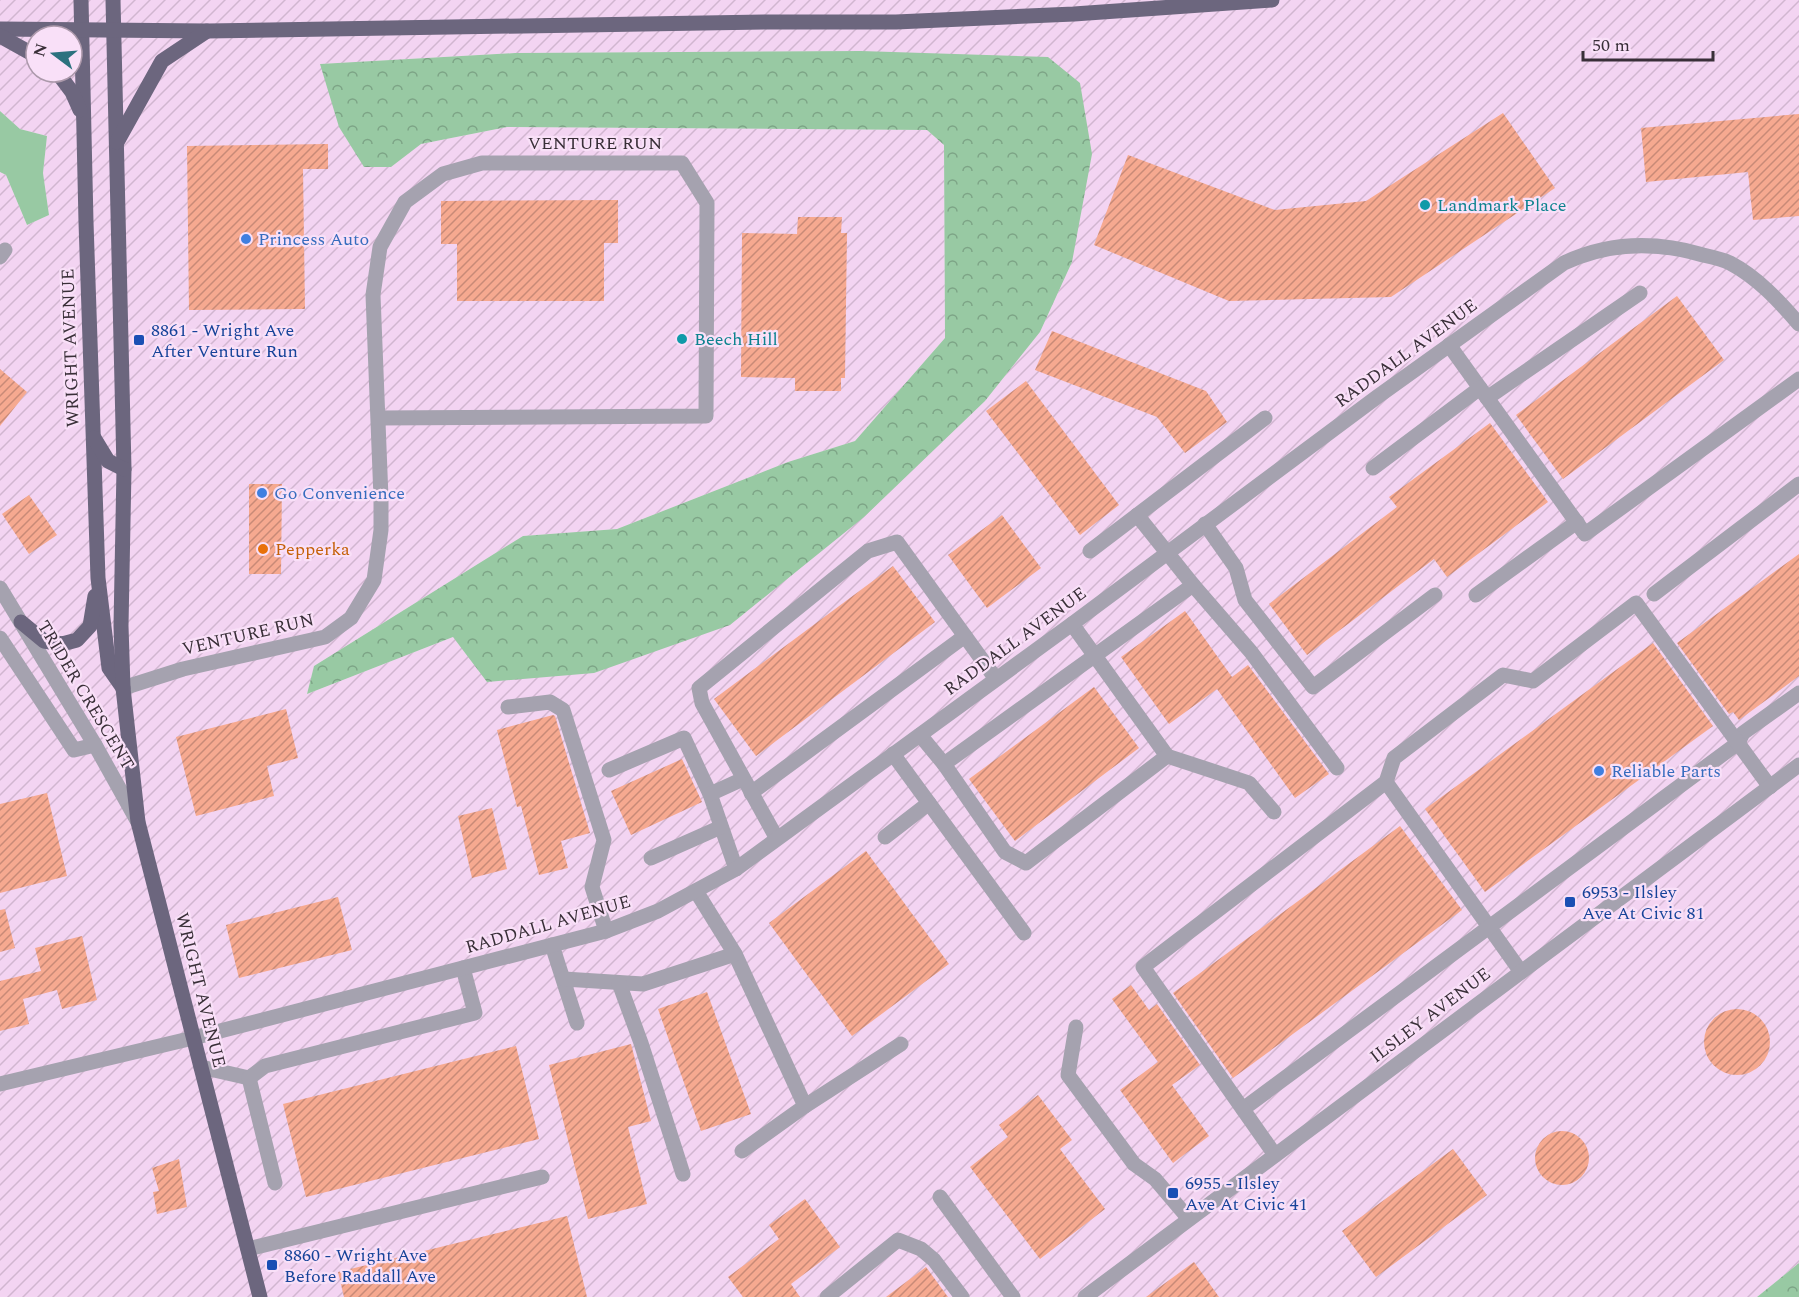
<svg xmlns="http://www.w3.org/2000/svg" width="1799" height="1297" font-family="Spectral,serif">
<defs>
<pattern id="industrial-furrows" width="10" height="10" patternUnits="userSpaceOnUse" patternTransform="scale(1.5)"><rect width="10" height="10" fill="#f3d4f2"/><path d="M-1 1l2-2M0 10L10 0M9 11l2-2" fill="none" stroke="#d1b6d0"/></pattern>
<pattern id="forest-crowns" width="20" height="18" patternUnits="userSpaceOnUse" patternTransform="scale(1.5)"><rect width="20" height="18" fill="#98c9a3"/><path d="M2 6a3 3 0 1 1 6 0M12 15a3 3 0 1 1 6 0" fill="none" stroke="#7da486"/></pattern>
<pattern id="building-hatch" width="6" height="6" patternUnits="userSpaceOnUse" patternTransform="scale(1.5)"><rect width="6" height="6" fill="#f6a990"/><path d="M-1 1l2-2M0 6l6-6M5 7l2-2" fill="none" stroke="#c88a77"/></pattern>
</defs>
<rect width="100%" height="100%" fill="#f9e0f8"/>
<!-- industrial -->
<path fill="url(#industrial-furrows)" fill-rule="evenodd" d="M0 0H1799V1263L1757 1297H0V172L6 175 27 225 49 215 43 173 47 136 20 129 0 111ZM36 36H72V72H36ZM861 51 1072 262 1040 332 985 401 453 637 307 694 314 666 523 536 617 529 788 462 855 441 945 339 944 145 927 130 507 127 421 144 320 64 515 53Z"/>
<!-- grass -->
<polygon fill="#98c9a3" points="0,111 20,129 47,136 43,173 49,215 27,225 6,175 0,172"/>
<!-- forest -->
<g fill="url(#forest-crowns)">
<polygon points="861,51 1048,57 1080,83 1092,154 1072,262 1040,332 985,401 864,517 730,625 594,673 487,682 453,637 307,694 314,666 523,536 617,529 788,462 855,441 945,338 944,145 927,130 507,127 421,144 391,167 364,167 339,127 320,64 515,53"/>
<polygon points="1799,1263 1799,1297 1757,1297"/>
</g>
<!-- building -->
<g fill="url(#building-hatch)">
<polygon points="1503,113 1555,188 1391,297 1229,301 1094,245 1128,155 1275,210 1366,201"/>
<polygon points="1799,114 1799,216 1753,220 1748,172 1646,182 1641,128"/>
<polygon points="328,144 328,169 303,169 305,309 189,310 187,146"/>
<polygon points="618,200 618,243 604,243 604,301 457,301 457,244 441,244 441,201"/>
<polygon points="798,217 842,217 841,233 847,233 845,378 841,378 841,391 795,391 795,378 741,377 742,233 797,234"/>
<polygon points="1677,296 1724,360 1563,479 1516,415"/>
<polygon points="1052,331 1206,391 1227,422 1185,453 1157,417 1035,370"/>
<polygon points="0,369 27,392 0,426"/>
<polygon points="1026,381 1119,505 1080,535 986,411"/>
<polygon points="1490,423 1548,502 1447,577 1434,559 1307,655 1269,604 1397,507 1389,497"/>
<polygon points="249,484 282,484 281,574 249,574"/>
<polygon points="29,495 57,535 29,554 2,514"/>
<polygon points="1002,515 1041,568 987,608 948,555"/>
<polygon points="1799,554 1799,676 1739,720 1733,712 1729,714 1677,643"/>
<polygon points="893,566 935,622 756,756 714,699"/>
<polygon points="1185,611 1232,677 1248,665 1329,774 1295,798 1217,689 1169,724 1121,657"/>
<polygon points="1653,643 1713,726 1485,892 1425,809"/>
<polygon points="1094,687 1139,748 1015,841 969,779"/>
<polygon points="286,709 298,758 267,766 274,796 196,816 176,737"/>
<polygon points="553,715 555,716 590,833 561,841 568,868 539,875 521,806 517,807 497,730"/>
<polygon points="682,759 702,802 631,835 611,791"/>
<polygon points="47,793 67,876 0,893 0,804"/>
<polygon points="492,808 507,869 472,878 458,816"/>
<polygon points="1400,826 1462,910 1233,1078 1173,993"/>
<polygon points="866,851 949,964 852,1036 769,923"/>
<polygon points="338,897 352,950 239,978 226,925"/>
<polygon points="5,909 15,948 0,952 0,910"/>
<polygon points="82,936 97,1000 62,1009 57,990 23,999 29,1024 0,1031 0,981 41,971 35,948"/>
<polygon points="1131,985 1149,1010 1157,1004 1200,1065 1172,1085 1209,1136 1173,1163 1120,1090 1158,1062 1112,999"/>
<polygon points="707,992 751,1114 701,1131 658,1009"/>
<circle cx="1737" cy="1042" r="33"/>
<polygon points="631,1044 651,1121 628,1127 647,1204 588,1219 549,1065"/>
<polygon points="516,1046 539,1139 306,1197 283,1104"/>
<polygon points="1038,1095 1072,1140 1060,1149 1105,1209 1040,1259 970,1167 1008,1137 999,1125"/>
<circle cx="1562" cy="1158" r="27"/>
<polygon points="1453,1149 1487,1195 1376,1277 1342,1231"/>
<polygon points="179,1159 187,1207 157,1214 153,1192 159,1191 152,1168"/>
<polygon points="805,1199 840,1247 791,1284 800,1297 743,1297 728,1277 779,1239 769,1225"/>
<polygon points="567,1216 587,1297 344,1297 338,1272"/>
<polygon points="1194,1262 1219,1297 1146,1297"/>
<polygon points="926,1267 948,1297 886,1297"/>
</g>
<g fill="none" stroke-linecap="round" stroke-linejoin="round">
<!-- minor -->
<g stroke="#a5a2af" stroke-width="15">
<polyline points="0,257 5,250"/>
<polyline points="1449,345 1585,534 1799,379"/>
<polyline points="1487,398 1640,293"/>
<polyline points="1373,468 1480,388"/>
<polyline points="1137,515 1193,585 1251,652 1337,768"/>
<polyline points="1205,524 1236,568 1245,600 1313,687 1435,595"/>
<polyline points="1090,551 1265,418"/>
<polyline points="0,588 95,745 138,822"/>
<polyline points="1654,594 1799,484"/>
<polyline points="1476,595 1577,522"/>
<polyline points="1072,624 1167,756"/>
<polyline points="0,638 74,750 95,745"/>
<polyline points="123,688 183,669 325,637 351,618 374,580 381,530 381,498 373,295 380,247 405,202 443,174 482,163 682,163 707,203 706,416 378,418"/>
<polyline points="508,707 550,702 563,710 604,840 592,887 606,931"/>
<polyline points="920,735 944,764 1005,852 1026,863 1167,756 1249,783 1274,812"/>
<polyline points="893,754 1024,933"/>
<polyline points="944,764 1193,585"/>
<polyline points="609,770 684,738 710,794 736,869"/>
<polyline points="1386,782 1521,972"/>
<polyline points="751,793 965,636"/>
<polyline points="710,794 743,779"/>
<polyline points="776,837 702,703 699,688 868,551 897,542 996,679"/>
<polyline points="885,837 929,803"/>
<polyline points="651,858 721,827"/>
<polyline points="696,891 735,954 805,1106"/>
<polyline points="552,945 577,1023"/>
<polyline points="564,979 643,984 735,954"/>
<polyline points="619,983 641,1043 683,1174"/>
<polyline points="1076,1027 1068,1075 1134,1164 1155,1179 1189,1219"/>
<polyline points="201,1067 249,1078 275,1183"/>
<polyline points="249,1078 265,1066 475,1013 463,968"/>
<path d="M0 1084 193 1038 606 931 658 911 736 869 1072 624 1377 397 1564 263C1609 242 1656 241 1703 255 1712 257 1722 259 1730 263 1757 277 1779 301 1799 324"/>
<polyline points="1243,1109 1738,743 1743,733 1799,693"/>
<polyline points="742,1151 805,1106 901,1044"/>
<polyline points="1275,1155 1143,967 1386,782 1394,758 1503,675 1533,681 1636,603 1770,787"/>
<polyline points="940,1197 1013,1297"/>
<polyline points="248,1249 542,1177"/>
<polyline points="827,1297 898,1240 921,1249 934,1260 962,1297"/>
<polyline points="1085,1297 1799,765"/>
</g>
<!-- major -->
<g stroke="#6c667e" stroke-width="15">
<polyline points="81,0 86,222 98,578 109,668 123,688"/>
<polyline points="113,0 124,469 121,626 123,688 138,822 260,1297"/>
<polyline points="0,29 207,31 764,22 896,22 1074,14 1272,0"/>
<polyline points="0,36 36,56"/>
<polyline points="57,72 72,92 80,110"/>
<polyline points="117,142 162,61 207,31"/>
<polyline points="94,438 108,461 124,469"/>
<polyline points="21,622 44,641 62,644 77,640 90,626 95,596"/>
</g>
</g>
<!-- markers -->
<g fill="#0f9aa8" stroke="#f9e0f8" stroke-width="2">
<circle cx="1425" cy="205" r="6"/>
<circle cx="682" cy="339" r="6"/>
</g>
<g fill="#3f7fe0" stroke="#f9e0f8" stroke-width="2">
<circle cx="246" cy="239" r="6"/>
<circle cx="262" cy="493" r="6"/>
<circle cx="1599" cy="771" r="6"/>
</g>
<g fill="#1a4fb4" stroke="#f9e0f8" stroke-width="2">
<rect x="133" y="334" width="12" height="12" rx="3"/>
<rect x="1564" y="896" width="12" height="12" rx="3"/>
<rect x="1167" y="1187" width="12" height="12" rx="3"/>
<rect x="266" y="1259" width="12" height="12" rx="3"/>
</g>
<circle fill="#e8710a" stroke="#f9e0f8" stroke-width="2" cx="263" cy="549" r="6"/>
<g text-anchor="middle" stroke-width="4.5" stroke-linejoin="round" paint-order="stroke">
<!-- street labels -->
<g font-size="18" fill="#392f38" stroke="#f9e0f8">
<text x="595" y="149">VENTURE RUN</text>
<text transform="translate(70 348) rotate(-92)" y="6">WRIGHT AVENUE</text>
<text transform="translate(1406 353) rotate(-36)" y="6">RADDALL AVENUE</text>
<text transform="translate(248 634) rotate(-13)" y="6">VENTURE RUN</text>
<text transform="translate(1015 641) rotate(-36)" y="6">RADDALL AVENUE</text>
<text transform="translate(86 695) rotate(59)" y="6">TRIDER CRESCENT</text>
<text transform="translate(548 924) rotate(-16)" y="6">RADDALL AVENUE</text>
<text transform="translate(201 990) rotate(76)" y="6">WRIGHT AVENUE</text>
<text transform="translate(1430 1015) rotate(-37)" y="6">ILSLEY AVENUE</text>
</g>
<!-- culture labels -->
<g font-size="18" fill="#0d838f" stroke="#f9e0f8" text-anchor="start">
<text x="1437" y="211">Landmark Place</text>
<text x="694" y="345">Beech Hill</text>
</g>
<!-- shop labels -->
<g font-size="18" fill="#366cbe" stroke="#f9e0f8" text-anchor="start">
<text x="258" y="245">Princess Auto</text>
<text x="274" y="499">Go Convenience</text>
<text x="1611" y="777">Reliable Parts</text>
</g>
<!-- transit labels -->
<g font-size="18" fill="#164399" stroke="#f9e0f8" text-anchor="start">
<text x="151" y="336">8861 - Wright Ave<tspan x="151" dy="21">After Venture Run</tspan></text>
<text x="1582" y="898">6953 - Ilsley<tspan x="1582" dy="21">Ave At Civic 81</tspan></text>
<text x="1185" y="1189">6955 - Ilsley<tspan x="1185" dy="21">Ave At Civic 41</tspan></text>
<text x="284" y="1261">8860 - Wright Ave<tspan x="284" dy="21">Before Raddall Ave</tspan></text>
</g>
<!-- food labels -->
<g font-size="18" fill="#c56008" stroke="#f9e0f8" text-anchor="start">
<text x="275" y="555">Pepperka</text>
</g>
</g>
<!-- north arrow -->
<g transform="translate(54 54) rotate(286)"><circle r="28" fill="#f9e0f8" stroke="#ac99ab" stroke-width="1.5"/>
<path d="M0-4.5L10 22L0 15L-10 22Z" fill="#2c727f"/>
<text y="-9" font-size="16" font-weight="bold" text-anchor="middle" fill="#392f38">N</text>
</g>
<!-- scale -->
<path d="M1583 51v9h130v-9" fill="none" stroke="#392f38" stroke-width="3"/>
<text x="1592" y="51" font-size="18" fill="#392f38" stroke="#f9e0f8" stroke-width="4.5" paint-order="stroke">50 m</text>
</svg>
